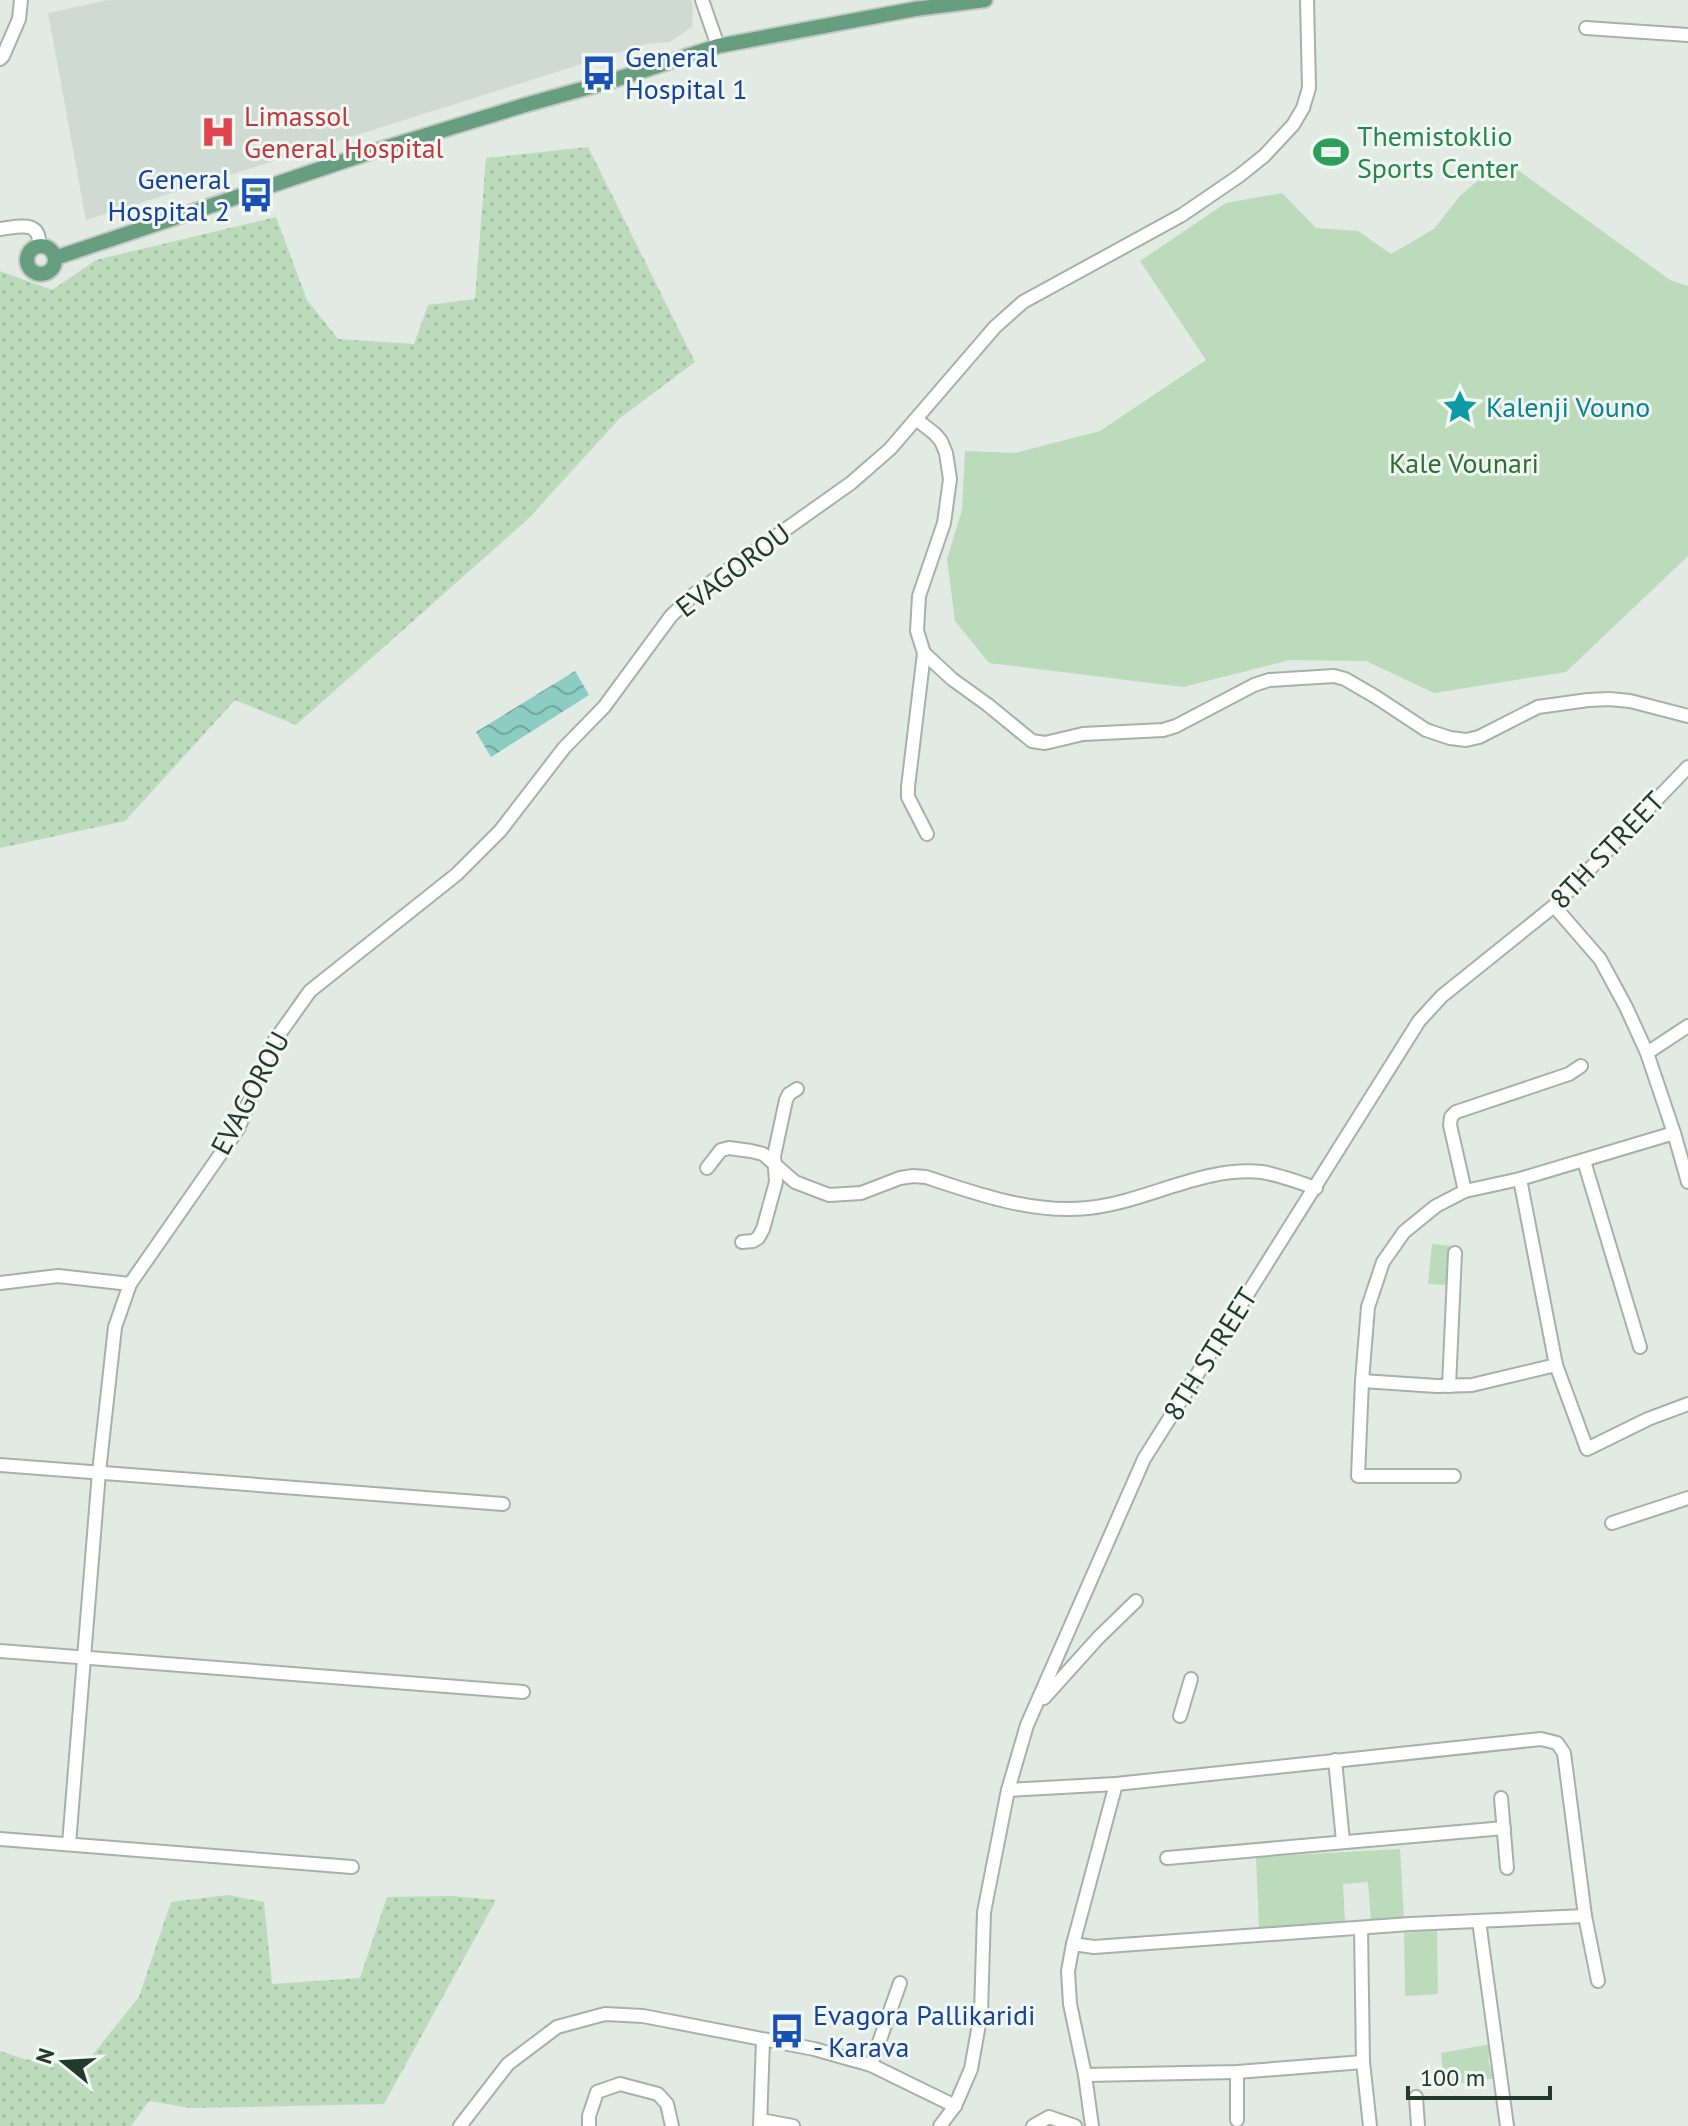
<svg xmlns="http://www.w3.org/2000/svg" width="1688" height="2126" font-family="'PT Sans',sans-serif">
<defs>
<pattern id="grass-dots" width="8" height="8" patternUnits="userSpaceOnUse" patternTransform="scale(2)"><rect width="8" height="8" fill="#bbdbba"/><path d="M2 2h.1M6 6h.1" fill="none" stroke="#a0bda0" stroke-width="1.8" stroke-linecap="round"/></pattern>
<pattern id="water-waves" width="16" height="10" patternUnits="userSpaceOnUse" patternTransform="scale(2)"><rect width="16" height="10" fill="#8bcdc3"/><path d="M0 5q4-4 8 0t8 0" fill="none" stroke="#71a79f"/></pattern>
</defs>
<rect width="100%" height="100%" fill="#e1eae3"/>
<!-- built -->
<polygon fill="#cfdad2" points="108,0 691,0 693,7 692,27 670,42 646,44 86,220 48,13"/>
<!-- grass -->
<g fill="url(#grass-dots)">
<polygon points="588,147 695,362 620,418 529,518 296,725 235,700 125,821 0,848 0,271 52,290 96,260 276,217 307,300 338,339 414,344 428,305 475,299 486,158"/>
<polygon points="228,1895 264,1902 272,1984 360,1978 387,1897 452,1896 496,1900 384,2104 191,2108 149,2101 131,2126 0,2126 0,2051 24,2059 83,2067 139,1997 171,1902"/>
</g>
<!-- green -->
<g fill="#bbdbba">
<polygon points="1519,171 1670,280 1688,286 1688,556 1566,672 1434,693 1366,661 1290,660 1183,687 989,663 955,621 947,559 962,510 965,451 1015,453 1100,431 1206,360 1140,261 1226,203 1282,193 1316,228 1358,231 1391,254 1434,229 1460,196 1483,176"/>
<polygon points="1432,1244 1452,1246 1448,1285 1428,1284"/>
<polygon points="1400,1849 1404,1920 1371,1922 1368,1882 1343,1884 1345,1923 1259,1928 1256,1857"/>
<polygon points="1437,1930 1438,1994 1405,1996 1404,1933"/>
<path d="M1491 2044C1487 2061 1488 2063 1495 2078L1444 2086 1441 2053Z"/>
</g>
<!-- water -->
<polygon fill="url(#water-waves)" points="575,671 589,695 491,757 476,732"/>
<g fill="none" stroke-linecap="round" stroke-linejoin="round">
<!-- minor casing -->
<g stroke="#a4b2a8" stroke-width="16">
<g id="minor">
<polyline points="702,0 718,46"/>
<polyline points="1586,28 1688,35"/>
<polyline points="0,59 3,56 19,19 21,0"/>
<path d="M0 229C18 227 41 219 39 246"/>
<polyline points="916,419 935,434 941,441 946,453 950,479 944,523 919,596 917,631 924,653 908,787 908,797 927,834"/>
<polyline points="924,653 952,679 988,705 1032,741 1045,743 1083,734 1163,730 1176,726 1254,685 1269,680 1334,676 1345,679 1376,697 1426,730 1450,738 1466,740 1479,737 1538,707 1588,700 1609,699 1630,701 1688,716"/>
<polyline points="1554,906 1600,959 1626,1007 1647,1053 1674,1133 1688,1182"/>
<polyline points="1647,1053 1688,1026"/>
<polyline points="1584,1161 1640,1347"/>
<path d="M707 1168 721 1150 729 1148 751 1151 763 1154 795 1182 829 1195 861 1193 900 1178 913 1176 926 1177C977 1194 1033 1214 1088 1208 1147 1202 1202 1166 1262 1172 1280 1175 1298 1182 1316 1188"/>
<polyline points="1520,1179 1556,1365 1587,1449 1648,1419 1688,1404"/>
<polyline points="1465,1191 1450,1125 1451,1117 1456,1112 1569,1074 1581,1066"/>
<polyline points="742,1242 753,1241 758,1238 763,1229 776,1182 774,1156 786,1100 789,1094 797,1089"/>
<polyline points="0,1283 58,1276 130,1284"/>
<polyline points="1362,1381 1437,1386 1472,1385 1556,1365"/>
<polyline points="1449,1386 1455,1253"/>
<polyline points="0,1465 503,1504"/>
<polyline points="1454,1476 1358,1476 1362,1381 1368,1307 1383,1262 1404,1232 1436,1206 1465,1191 1520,1179 1674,1133"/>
<polyline points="1612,1523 1688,1498"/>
<polyline points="0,1651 523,1692"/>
<polyline points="1044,1698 1098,1638 1136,1601"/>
<polyline points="1180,1716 1191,1679"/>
<polyline points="1335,1760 1343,1841"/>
<polyline points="1008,1790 1116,1784 1541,1739 1557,1743 1564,1753 1585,1916 1598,1981"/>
<polyline points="1501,1798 1507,1868"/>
<polyline points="0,1839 352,1867"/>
<polyline points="69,1844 99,1472 115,1327 130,1284 238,1129 273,1043 310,991 457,874 500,831 564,748 604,707 671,616 693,595 851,483 890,449 995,327 1023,302 1182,215 1239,176 1264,156 1293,125 1303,108 1309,88 1307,0"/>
<polyline points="1167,1858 1504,1828"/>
<polyline points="1479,1921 1507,2126"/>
<polyline points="1361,1928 1363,2062 1370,2126"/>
<polyline points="1073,1944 1094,1947 1410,1924 1585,1916"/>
<polyline points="871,2065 900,1983"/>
<polyline points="1237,2072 1237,2120"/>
<polyline points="1085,2075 1237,2072 1363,2062"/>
<polyline points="1416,2097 1418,2126"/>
<polyline points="761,2120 793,2126"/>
<polyline points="460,2126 508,2064 557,2027 605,2014 643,2016 814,2049 871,2065 955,2106"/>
<polyline points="589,2126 589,2116 597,2092 620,2084 658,2094 667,2104 672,2126"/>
<polyline points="760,2126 763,2040"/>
<polyline points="940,2126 955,2106 971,2069 981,2013 984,1912 1008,1790 1027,1725 1144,1459 1419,1021 1442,996 1554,906 1688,767"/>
<polyline points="1033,2126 1049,2117 1075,2126"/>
<polyline points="1092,2126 1085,2075 1070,2004 1068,1971 1073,1944 1116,1784"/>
</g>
</g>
<!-- major casing -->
<g stroke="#c1c8c4" stroke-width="18">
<g id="major">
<circle cx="41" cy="260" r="14"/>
<polyline points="55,258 368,153 525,105 608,82 718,46 915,9 985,0"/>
</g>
</g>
<!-- minor -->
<use href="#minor" stroke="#fff" stroke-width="12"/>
<!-- major -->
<use href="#major" stroke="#679e7f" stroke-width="14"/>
</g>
<!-- icons -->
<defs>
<g id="bus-bare" transform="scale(2.76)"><path d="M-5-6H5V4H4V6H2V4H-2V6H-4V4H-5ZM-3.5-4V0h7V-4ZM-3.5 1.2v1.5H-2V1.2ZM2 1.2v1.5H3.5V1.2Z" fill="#1a4fb4" stroke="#f1f7f2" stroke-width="2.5" paint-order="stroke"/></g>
<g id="hospital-bare" transform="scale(2.76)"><path d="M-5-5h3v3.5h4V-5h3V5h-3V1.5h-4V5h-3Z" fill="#e0444e" stroke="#f1f7f2" stroke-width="2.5" paint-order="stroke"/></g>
<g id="stadium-bare" transform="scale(2.76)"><path d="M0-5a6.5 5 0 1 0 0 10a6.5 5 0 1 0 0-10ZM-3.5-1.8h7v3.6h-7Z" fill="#2e9e5b" stroke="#f1f7f2" stroke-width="2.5" paint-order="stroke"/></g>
<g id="sight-bare" transform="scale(2.76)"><path d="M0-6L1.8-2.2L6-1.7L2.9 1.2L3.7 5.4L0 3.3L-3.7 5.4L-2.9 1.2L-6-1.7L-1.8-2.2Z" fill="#0f9aa8" stroke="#f1f7f2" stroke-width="2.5" paint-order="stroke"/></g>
</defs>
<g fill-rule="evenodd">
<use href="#bus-bare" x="599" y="73"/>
<use href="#hospital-bare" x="218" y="132"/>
<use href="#stadium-bare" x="1331" y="152"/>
<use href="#bus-bare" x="256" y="195"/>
<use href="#sight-bare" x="1460" y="407"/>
<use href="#bus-bare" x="787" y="2031"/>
</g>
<g text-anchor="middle" stroke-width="6" stroke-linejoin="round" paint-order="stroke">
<!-- transit labels -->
<g font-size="28" fill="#164399" stroke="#f1f7f2" text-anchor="start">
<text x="625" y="67">General<tspan x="625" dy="32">Hospital 1</tspan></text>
<text x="230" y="189" text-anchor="end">General<tspan x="230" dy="32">Hospital 2</tspan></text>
<text x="813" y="2025">Evagora Pallikaridi<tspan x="813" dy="32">- Karava</tspan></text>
</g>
<!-- health labels -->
<g font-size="28" fill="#be3a42" stroke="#f1f7f2" text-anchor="start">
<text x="244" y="126">Limassol<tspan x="244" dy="32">General Hospital</tspan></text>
</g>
<!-- leisure labels -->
<g font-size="28" fill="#27864d" stroke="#f1f7f2" text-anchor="start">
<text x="1357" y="146">Themistoklio<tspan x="1357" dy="32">Sports Center</tspan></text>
</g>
<!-- culture labels -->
<g font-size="28" fill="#0d838f" stroke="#f1f7f2" text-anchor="start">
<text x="1486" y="417">Kalenji Vouno</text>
</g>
<!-- park labels -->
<g font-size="28" fill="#2f6e34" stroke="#f1f7f2">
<text x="1464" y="473">Kale Vounari</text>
</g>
<!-- street labels -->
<g font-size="28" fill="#223a2c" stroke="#f1f7f2">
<text transform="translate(733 570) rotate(-37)" y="10">EVAGOROU</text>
<text transform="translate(1607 850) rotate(-46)" y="10">8TH STREET</text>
<text transform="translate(250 1093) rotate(-62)" y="10">EVAGOROU</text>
<text transform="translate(1210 1354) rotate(-58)" y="10">8TH STREET</text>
</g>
</g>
<!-- north arrow -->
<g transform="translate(64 2062) rotate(288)" stroke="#f1f7f2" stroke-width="6" paint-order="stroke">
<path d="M0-6L14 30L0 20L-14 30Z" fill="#223a2c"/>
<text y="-12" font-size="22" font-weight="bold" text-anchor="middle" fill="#223a2c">N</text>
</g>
<!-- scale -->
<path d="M1408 2086v12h142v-12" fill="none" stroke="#223a2c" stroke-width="4"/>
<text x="1420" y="2086" font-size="24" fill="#223a2c" stroke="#f1f7f2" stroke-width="6" paint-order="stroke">100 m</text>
</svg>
